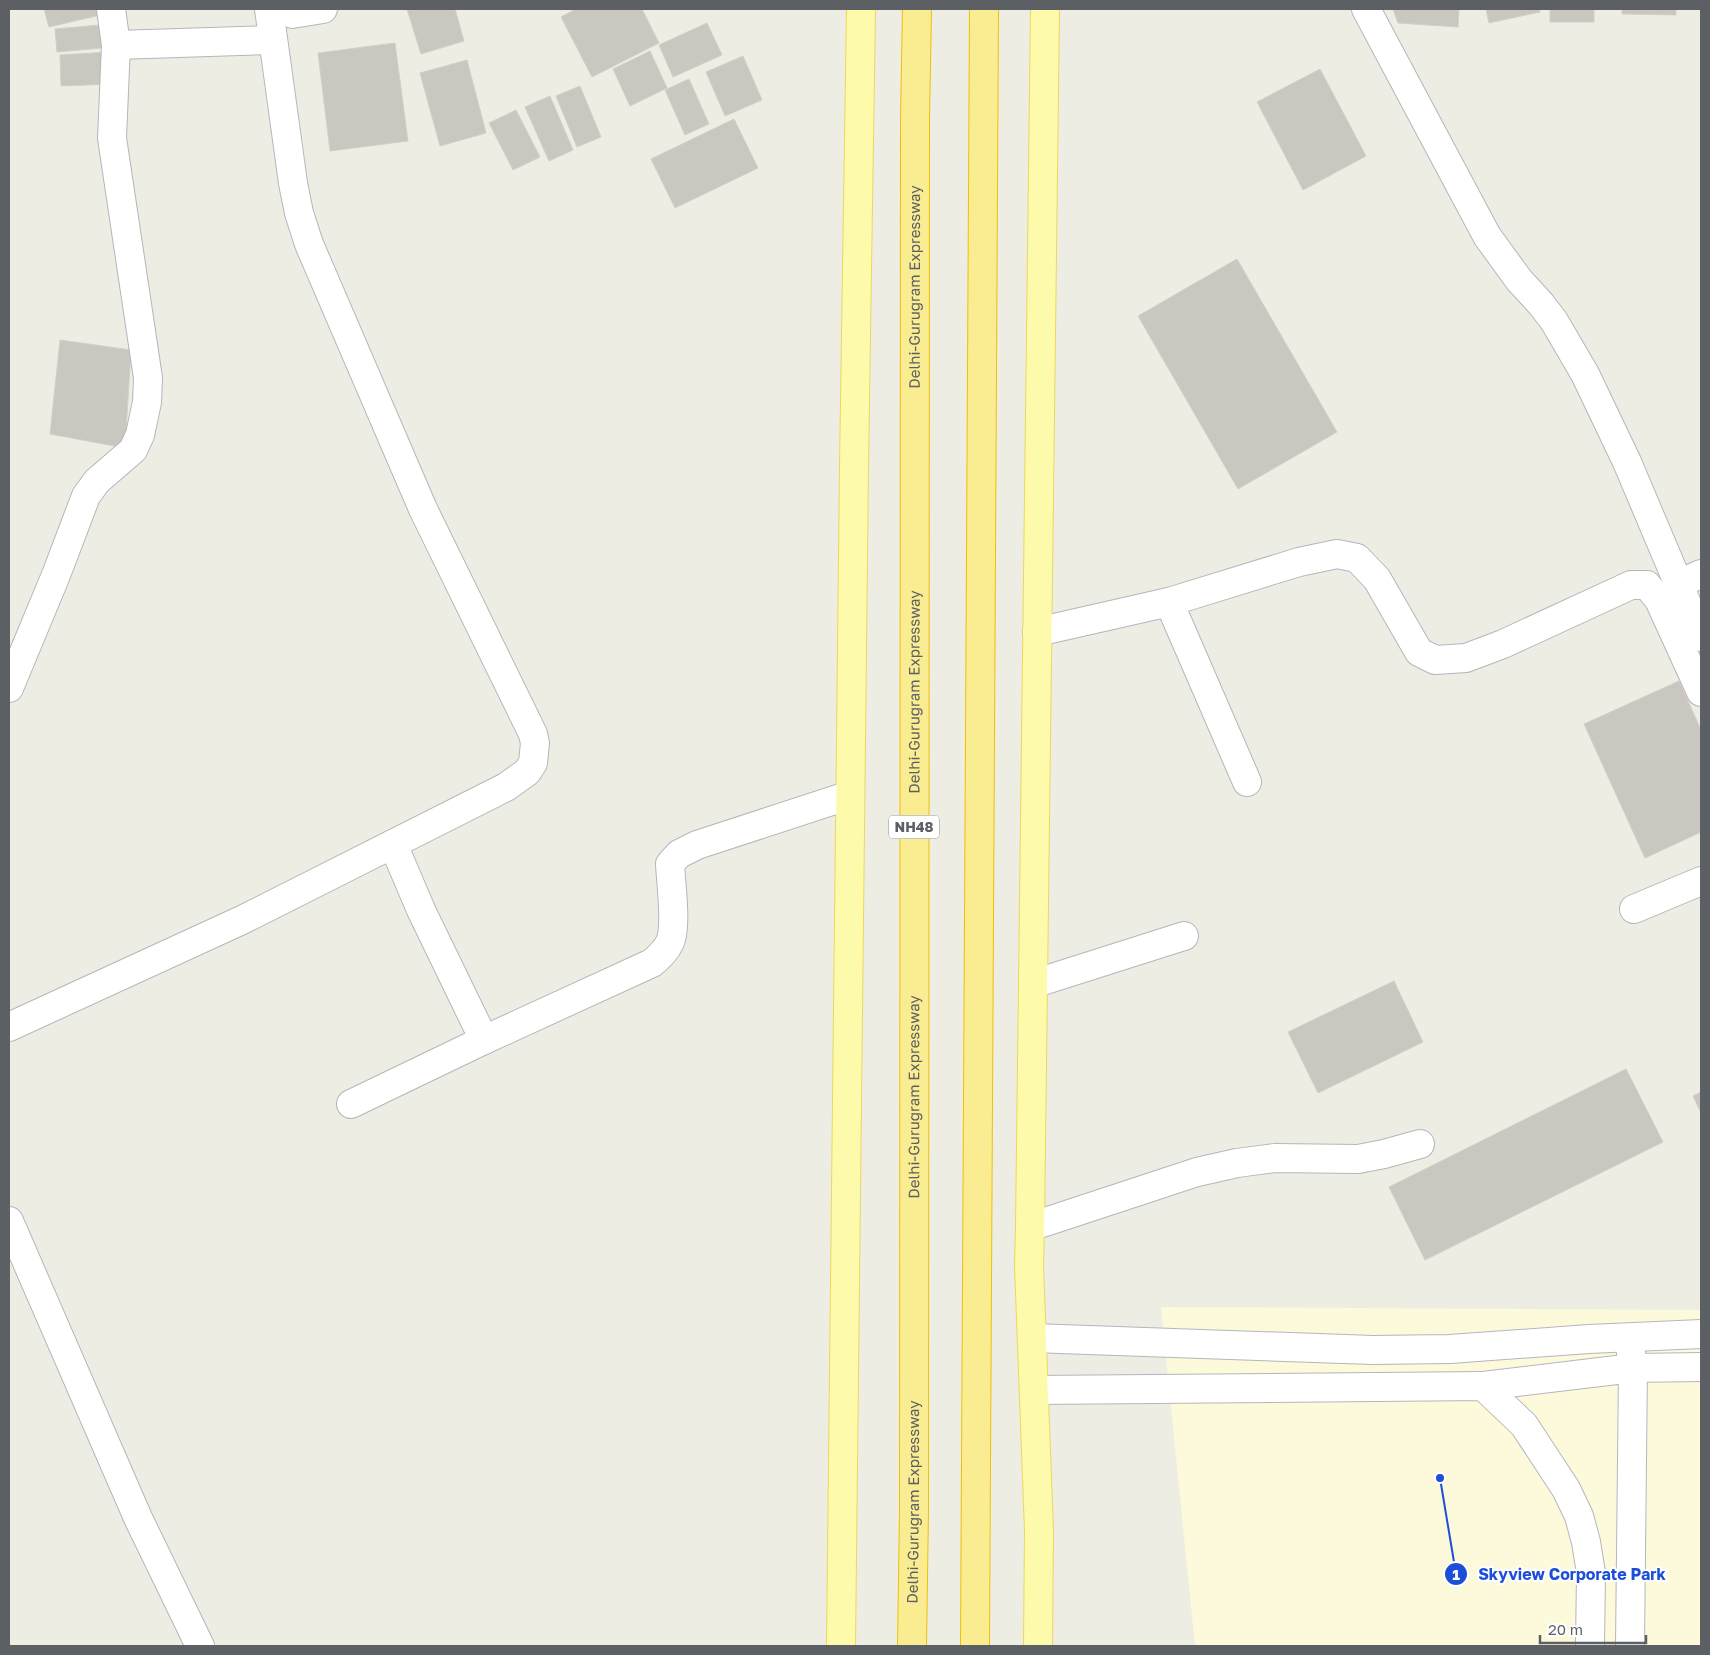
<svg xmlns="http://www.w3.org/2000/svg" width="1710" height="1655" font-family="'Golos Text',sans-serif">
<rect width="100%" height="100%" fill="#eeede4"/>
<!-- commercial -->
<polygon fill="#fdf9db" points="1161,1307 1701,1310 1701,1646 1195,1646"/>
<!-- building -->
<g fill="#cac7c1" stroke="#d3d0c3">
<polygon points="44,9 108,9 109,13 49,27"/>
<polygon points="407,9 455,9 464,41 421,54"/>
<polygon points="576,9 642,9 659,43 592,77 561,17"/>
<polygon points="1393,9 1459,9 1458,27 1398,23"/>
<polygon points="1486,9 1540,9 1540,12 1489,23"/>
<rect x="1550" y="9" width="44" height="13"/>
<polygon points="1622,9 1676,9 1676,15 1622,14"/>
<polygon points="707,23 722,55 673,77 659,45"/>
<polygon points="111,24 113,47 57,52 55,29"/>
<polygon points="395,43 408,141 330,151 318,53"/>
<polygon points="650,51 667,88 630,106 613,69"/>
<polygon points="109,52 111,84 61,86 60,55"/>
<polygon points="743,56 762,100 725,116 706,72"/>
<polygon points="467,60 486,133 440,146 420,73"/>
<polygon points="1320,69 1366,156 1303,190 1257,102"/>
<polygon points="689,79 709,124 685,135 665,90"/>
<polygon points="580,86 601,137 577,147 556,96"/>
<polygon points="550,96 573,150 549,161 525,107"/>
<polygon points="516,110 540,157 513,170 489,123"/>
<polygon points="734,119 758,168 675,208 651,159"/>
<polygon points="1237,259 1337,432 1238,489 1138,316"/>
<polygon points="60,340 131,350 125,448 50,434"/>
<polygon points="1679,681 1701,730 1701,832 1645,858 1584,724"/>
<polygon points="1394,981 1423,1042 1318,1093 1288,1032"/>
<polygon points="1626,1069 1663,1142 1425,1260 1389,1187"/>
<polygon points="1701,1092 1701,1113 1693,1096"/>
</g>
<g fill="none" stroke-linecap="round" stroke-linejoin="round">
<!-- minor casing -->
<g stroke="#b5b6bb" stroke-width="30">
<g id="minor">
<polyline points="1366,9 1487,236 1519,280 1541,304 1554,321 1585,374 1627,462 1701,637"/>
<polyline points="292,14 323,9"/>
<polyline points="116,45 272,40"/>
<polyline points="1678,584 1701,574"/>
<polyline points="1169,602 1247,782"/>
<polyline points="1037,632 1169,602 1299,562 1337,554 1357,558 1377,579 1419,652 1435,660 1466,658 1503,644 1631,585 1647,585 1659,600 1701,692"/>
<polyline points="9,688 56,575 86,496 97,481 133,450 140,435 147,402 148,378 112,138 116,45 111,9"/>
<path d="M393 844 421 910 484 1040 652 963C659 957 666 951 670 942 677 926 671 884 670 864L679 854 697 845 850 795"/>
<polyline points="1634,909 1701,881"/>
<polyline points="1033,984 1184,936"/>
<polyline points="9,1027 242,920 506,787 527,772 533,763 535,743 533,734 423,509 309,244 299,213 293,183 269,9"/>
<polyline points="351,1104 484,1040"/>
<polyline points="9,1221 138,1518 200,1646"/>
<polyline points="1030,1227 1197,1172 1237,1163 1275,1158 1358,1159 1384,1154 1420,1144"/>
<polyline points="1032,1338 1373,1350 1450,1349 1589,1339 1701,1334"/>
<polyline points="1629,1338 1633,1368 1630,1646"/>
<polyline points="1483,1386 1633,1368 1701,1367"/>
<polyline points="1034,1390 1483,1386 1524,1425 1566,1489 1579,1516 1586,1542 1591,1573 1590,1646"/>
</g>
</g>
<!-- major casing -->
<g stroke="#edd75e" stroke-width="30">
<g id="major">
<polyline points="841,1646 854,467 861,9"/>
<polyline points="1038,1646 1039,1531 1029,1266 1030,1227 1045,9"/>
</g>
</g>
<!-- highway casing -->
<g stroke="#ecc107" stroke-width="30">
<g id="highway">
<path id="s1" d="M912 1646 914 1510 915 119 917 9"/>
<polyline points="975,1646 984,9"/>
</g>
</g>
<!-- minor -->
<use href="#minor" stroke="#fff" stroke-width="28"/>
<!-- major -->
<use href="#major" stroke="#fdfaab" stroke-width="28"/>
<!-- highway -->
<use href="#highway" stroke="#faec90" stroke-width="28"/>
</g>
<g text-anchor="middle" stroke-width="4" stroke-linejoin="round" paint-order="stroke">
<!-- shield labels -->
<rect fill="#fff" stroke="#8d8f92" stroke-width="1" x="889" y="815.5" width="50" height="23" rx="4"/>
<g font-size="14" font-weight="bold" fill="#5c5f64">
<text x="914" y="832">NH48</text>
</g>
<!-- street labels -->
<g font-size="15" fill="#5c5f64" stroke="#fff">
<text dy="5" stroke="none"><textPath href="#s1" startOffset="1359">Delhi-Gurugram Expressway</textPath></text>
<text dy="5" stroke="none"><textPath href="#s1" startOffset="954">Delhi-Gurugram Expressway</textPath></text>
<text dy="5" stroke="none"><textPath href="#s1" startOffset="549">Delhi-Gurugram Expressway</textPath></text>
<text dy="5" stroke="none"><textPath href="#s1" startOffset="144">Delhi-Gurugram Expressway</textPath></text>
</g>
</g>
<!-- callouts -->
<path fill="none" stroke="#1d4ed8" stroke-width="2" d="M1440 1478L1456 1574"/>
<g fill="#1d4ed8" stroke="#fff" stroke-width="2">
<circle cx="1440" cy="1478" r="5"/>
<circle cx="1456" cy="1574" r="12"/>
</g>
<g font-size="15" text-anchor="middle" font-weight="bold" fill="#fff">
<text x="1456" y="1580">1</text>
</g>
<g font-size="16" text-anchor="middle" font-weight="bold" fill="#1d4ed8" stroke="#fff" stroke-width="4" stroke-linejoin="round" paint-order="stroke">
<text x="1572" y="1580">Skyview Corporate Park</text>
</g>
<!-- border -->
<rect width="1710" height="1655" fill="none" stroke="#5c5f64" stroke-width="20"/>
<!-- scale -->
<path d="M1540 1635v8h106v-8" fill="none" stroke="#5c5f64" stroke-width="2.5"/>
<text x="1548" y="1635" font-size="15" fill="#5c5f64" stroke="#ffffff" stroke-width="4" paint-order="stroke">20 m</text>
</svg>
